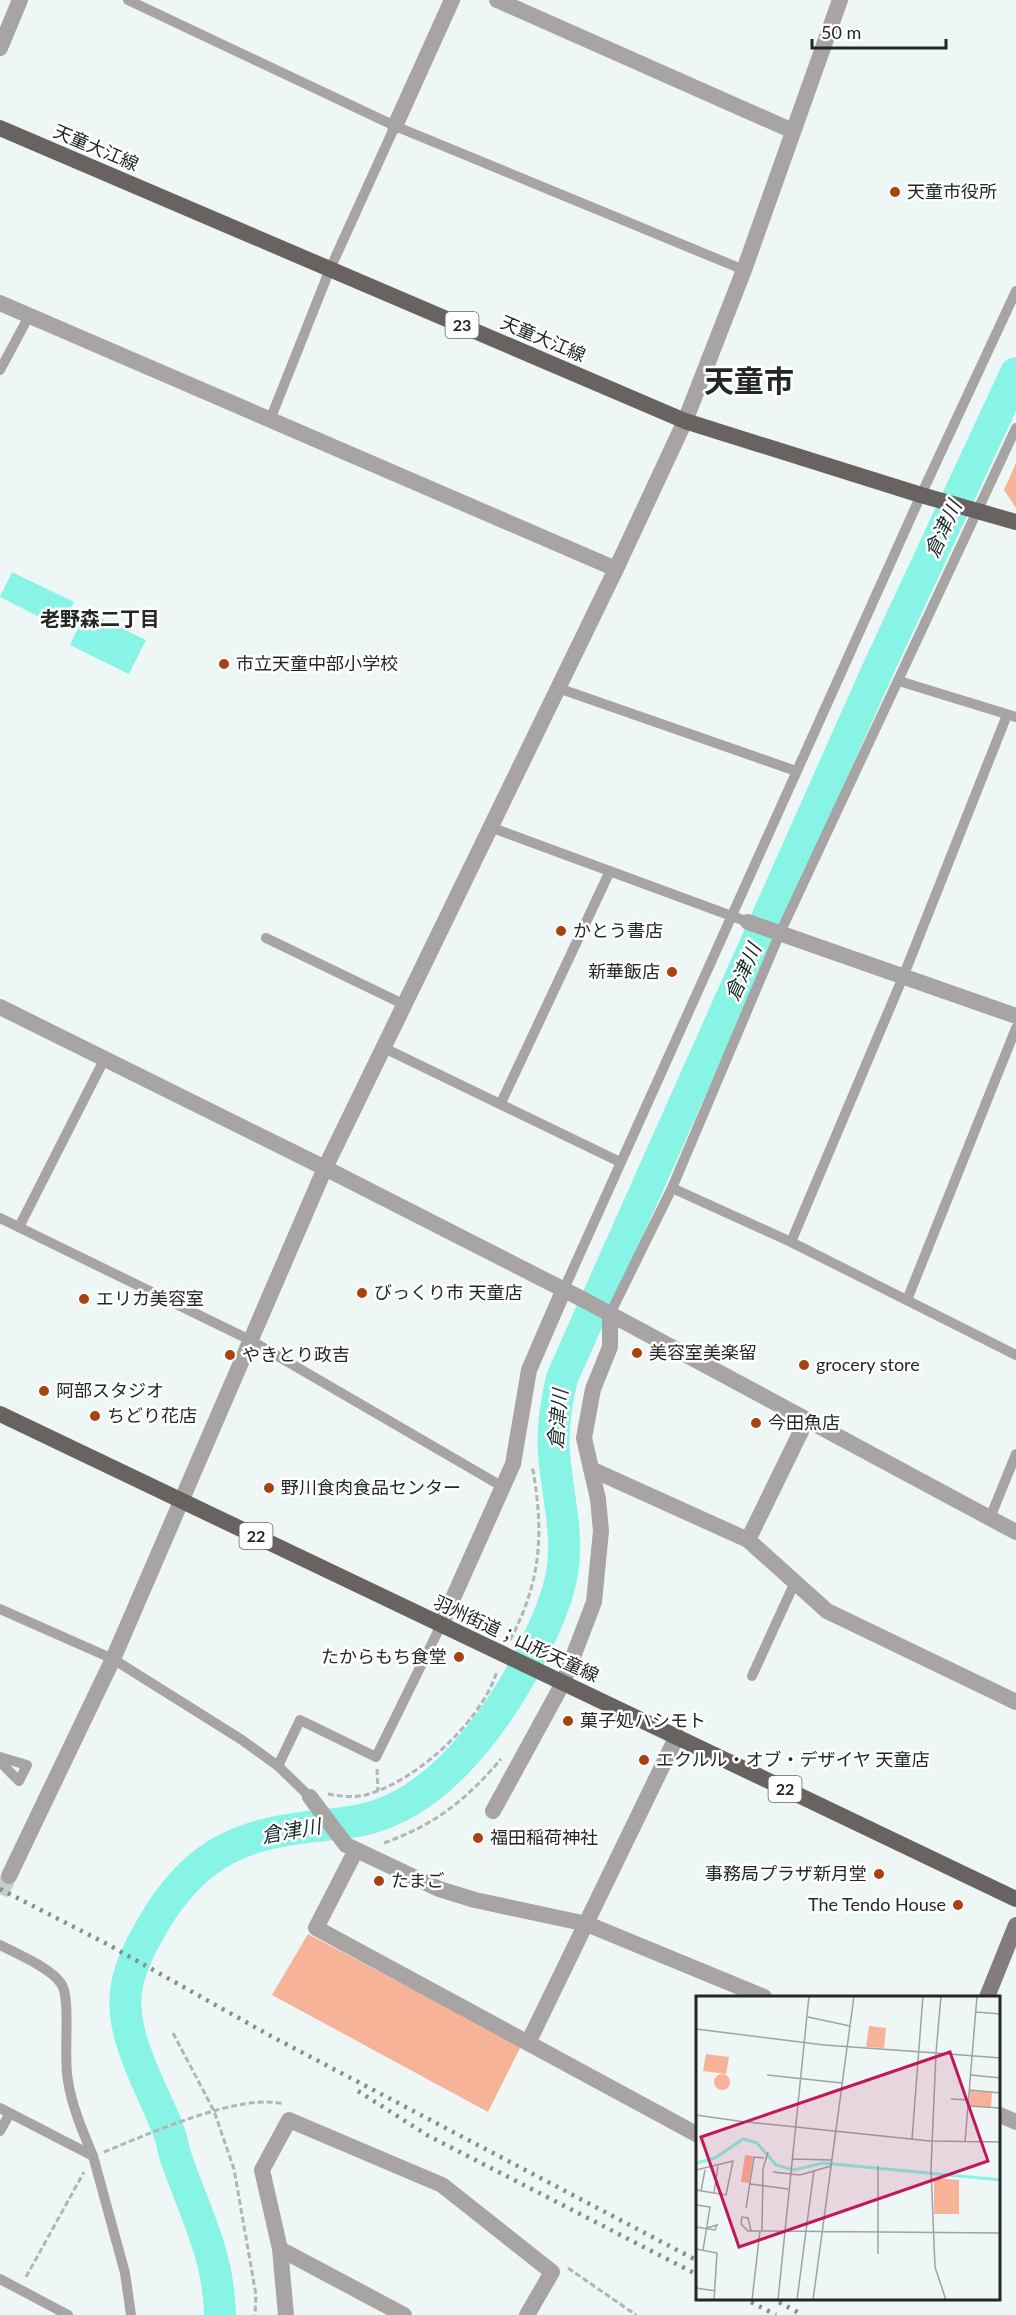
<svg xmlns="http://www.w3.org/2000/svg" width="1016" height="2315" font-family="Lato,'Noto Sans JP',sans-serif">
<rect width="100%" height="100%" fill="#eef7f5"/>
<!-- green -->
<g fill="#f7b397">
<polygon points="1016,463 1016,508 1004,490"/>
<polygon points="308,1934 521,2046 488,2112 272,1995"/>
</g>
<!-- water -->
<g fill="#87f4e5">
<polygon points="12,572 74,602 61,628 0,597"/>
<polygon points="86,611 146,640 129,674 70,645"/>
</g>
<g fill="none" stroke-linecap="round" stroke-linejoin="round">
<!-- river -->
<path stroke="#87f4e5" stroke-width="32" d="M220 2315C219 2254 194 2211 175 2155 173 2148 172 2140 169 2132 153 2089 117 2033 127 1985 132 1959 148 1932 162 1910 198 1856 238 1836 300 1828 327 1824 356 1824 382 1814 455 1787 513 1698 543 1630 551 1612 559 1592 562 1573 569 1535 557 1493 554 1454 552 1428 556 1403 562 1378L879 667 1016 373"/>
<!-- tertiary-tunnel -->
<polyline stroke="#c6cdcc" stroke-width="16" stroke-dasharray="16 8" stroke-linecap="butt" points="0,1894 9,1876"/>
<!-- path -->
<g stroke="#afb6b4" stroke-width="3" stroke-dasharray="6 3" stroke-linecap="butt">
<path d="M510 1640C541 1582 544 1534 533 1470L529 1469"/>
<polyline points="377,1769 378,1791"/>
<path d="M328 1794C340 1796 353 1798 365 1795 416 1782 482 1721 497 1671"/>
<path d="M384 1843C436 1824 465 1801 501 1759"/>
<polyline points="173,2033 214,2111 234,2169 256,2295 255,2315"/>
<path d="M104 2152C146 2135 241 2092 284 2104"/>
<polyline points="568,2268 636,2315"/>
<polyline points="26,2277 84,2172"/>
</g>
<!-- service -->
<g stroke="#a7a4a3" stroke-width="10">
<polyline points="128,0 395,126 744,270"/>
<polyline points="0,370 29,316"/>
<polyline points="270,420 330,269 395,126"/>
<polyline points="899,681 1016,717"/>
<polyline points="558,688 796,771"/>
<polyline points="490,827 748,922"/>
<polyline points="266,938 403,1004"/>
<polyline points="382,1047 620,1162"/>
<polyline points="501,1103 610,871"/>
<polyline points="672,1188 791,1242 1016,1355"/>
<polyline points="0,1218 252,1341 503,1487"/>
<polyline points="19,1227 105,1058"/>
<polyline points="791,1242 903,977 1007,715"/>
<polyline points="564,1289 921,495 1016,291"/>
<polyline points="907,1300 1016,1028"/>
<polyline points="610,1314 672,1188 780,933 1016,428"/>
<polyline points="990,1518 1016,1454"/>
<polyline points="0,1609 113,1659 242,1740 278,1766 310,1797"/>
<polyline points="752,1676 795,1582"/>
<polyline points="0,1757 27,1765 19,1781 0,1762"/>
<polyline points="278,1766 300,1720 376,1757 441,1625"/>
<path d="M0 1945C16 1953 53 1969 62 1985 71 2001 63 2058 68 2081 72 2107 83 2132 93 2156"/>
<polyline points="0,2108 93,2156 125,2273 131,2315"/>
<polyline points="0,2131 10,2113"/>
<polyline points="0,2279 68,2315"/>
</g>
<!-- minor -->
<g stroke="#a7a4a3" stroke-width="16">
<polyline points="497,0 793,131"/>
<polyline points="395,126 452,0"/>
<polyline points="0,303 616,569"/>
<polyline points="748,922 1016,1016"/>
<polyline points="0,1007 325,1168 586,1301"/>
<polyline points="591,1469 748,1540 827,1611 1016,1702"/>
<polyline points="748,1540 807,1419"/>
<polyline points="441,1625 513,1464 529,1370 564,1289"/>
<polyline points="310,1797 346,1845 439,1889 475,1900 587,1924 764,1997"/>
<polyline points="493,1811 563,1683 594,1602 601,1531 598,1499 584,1438 593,1389 610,1347 610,1314 1016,1532"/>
<polyline points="356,1850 316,1928 698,2135"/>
<polyline points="9,1876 113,1659 325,1168 616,569 685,421"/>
<polyline points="528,2043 677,1736"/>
<polyline points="1000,2115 1016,2122"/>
<polyline points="280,2249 404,2315"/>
<polyline points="286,2315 280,2249 262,2170 289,2120 442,2185 552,2272 527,2315"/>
</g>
<!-- tertiary -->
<g stroke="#a7a4a3" stroke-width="16">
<polyline points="0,48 20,0"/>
<polyline points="685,421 744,270 840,0"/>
<polyline points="586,1301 610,1314"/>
</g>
<!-- secondary -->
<polyline stroke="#827d7c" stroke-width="16" points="987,1997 1016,1925"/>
<!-- primary -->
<g stroke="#686260" stroke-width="16">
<polyline points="0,128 685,421 921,495 1016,522"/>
<polyline points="0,1414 1016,1899"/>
</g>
<!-- rail -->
<g stroke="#888e8d" stroke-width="4.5" stroke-dasharray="3 6" stroke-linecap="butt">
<polyline points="0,1889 107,1944 269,2035 698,2261"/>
<polyline points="358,2091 427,2135 698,2275"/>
<polyline points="743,2298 776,2315"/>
<polyline points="771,2298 803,2315"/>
</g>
</g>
<!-- markers -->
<g fill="#a7430e" stroke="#fff" stroke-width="2">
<circle cx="895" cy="192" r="6"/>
<circle cx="224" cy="664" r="6"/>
<circle cx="561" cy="931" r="6"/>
<circle cx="672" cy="972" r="6"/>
<circle cx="362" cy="1293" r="6"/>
<circle cx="84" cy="1299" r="6"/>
<circle cx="637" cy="1353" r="6"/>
<circle cx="230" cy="1355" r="6"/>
<circle cx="804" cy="1365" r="6"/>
<circle cx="44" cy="1391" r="6"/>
<circle cx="95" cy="1416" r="6"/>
<circle cx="756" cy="1423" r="6"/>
<circle cx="269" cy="1488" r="6"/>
<circle cx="459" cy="1657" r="6"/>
<circle cx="568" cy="1721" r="6"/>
<circle cx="644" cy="1760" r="6"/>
<circle cx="478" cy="1838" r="6"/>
<circle cx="879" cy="1874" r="6"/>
<circle cx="379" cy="1881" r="6"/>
<circle cx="958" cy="1905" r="6"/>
</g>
<g text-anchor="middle" stroke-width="5" stroke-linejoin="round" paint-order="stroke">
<!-- shield labels -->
<g fill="#fff" stroke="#666867" stroke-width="1.5">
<rect x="445.5" y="312" width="33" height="26" rx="4.5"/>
<rect x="239.5" y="1523" width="33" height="26" rx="4.5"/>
<rect x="768.5" y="1776" width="33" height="26" rx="4.5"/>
</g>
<g font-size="16" font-weight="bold" fill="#242726">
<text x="462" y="331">23</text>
<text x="256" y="1542">22</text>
<text x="785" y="1795">22</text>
</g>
<!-- street labels -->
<g font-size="18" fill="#242726" stroke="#fff">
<text transform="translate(96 148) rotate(23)" y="6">天童大江線</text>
<text transform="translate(543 339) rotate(23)" y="6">天童大江線</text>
<text transform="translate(516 1639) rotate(25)" y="6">羽州街道；山形天童線</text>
</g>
<!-- poi labels -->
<g font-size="18" fill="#242726" stroke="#fff" text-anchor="start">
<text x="907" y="198">天童市役所</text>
<text x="236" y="670">市立天童中部小学校</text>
<text x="573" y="937">かとう書店</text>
<text x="660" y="978" text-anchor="end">新華飯店</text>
<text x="374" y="1299">びっくり市 天童店</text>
<text x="96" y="1305">エリカ美容室</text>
<text x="649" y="1359">美容室美楽留</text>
<text x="242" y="1361">やきとり政吉</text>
<text x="816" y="1371">grocery store</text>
<text x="56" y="1397">阿部スタジオ</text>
<text x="107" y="1422">ちどり花店</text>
<text x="768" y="1429">今田魚店</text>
<text x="281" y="1494">野川食肉食品センター</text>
<text x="447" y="1663" text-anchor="end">たからもち食堂</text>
<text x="580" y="1727">菓子処ハシモト</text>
<text x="656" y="1766">エクルル・オブ・デザイヤ 天童店</text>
<text x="490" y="1844">福田稲荷神社</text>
<text x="867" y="1880" text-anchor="end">事務局プラザ新月堂</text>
<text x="391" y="1887">たまご</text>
<text x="946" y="1911" text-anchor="end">The Tendo House</text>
</g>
<!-- water labels -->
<g font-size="20" font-style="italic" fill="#192d2a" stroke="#fff">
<text transform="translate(943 529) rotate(-65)" y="7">倉津川</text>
<text transform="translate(743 972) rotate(-66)" y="7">倉津川</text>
<text transform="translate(558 1419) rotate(-85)" y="7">倉津川</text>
<text transform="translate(291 1831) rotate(-10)" y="7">倉津川</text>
</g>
<!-- neighbourhood labels -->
<g font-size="20" font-weight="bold" fill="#242726" stroke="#fff">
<text x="100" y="626">老野森二丁目</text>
</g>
<!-- town labels -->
<g font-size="30" font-weight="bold" fill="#242726" stroke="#fff">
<text x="749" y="392">天童市</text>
</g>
</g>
<!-- overview -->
<g transform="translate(696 1996)">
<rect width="304" height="304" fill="#eef7f5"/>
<path d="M173 30 190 32 188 52 170 51ZM10 58 33 61 30 78 7 75ZM18 86a8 8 0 1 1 16 0a8 8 0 1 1-16 0ZM274 95 296 96 295 111 273 110ZM49 159 57 160 53 187 45 186ZM238 182 263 184V218H238Z" fill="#f7b397"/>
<path fill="none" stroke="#87f4e5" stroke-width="3" d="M0 167 19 162 47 143 61 147 80 169 98 174 127 167 305 184"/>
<path fill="none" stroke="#9da4a2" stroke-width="1.5" d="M245 0 240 57 305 62M280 16 305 18M112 21 154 30M0 33 128 49 240 57 235 173 239 271 250 304M71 79 146 87M275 79 305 82M274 94 305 97M255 103 273 104M272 110 305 112M0 119 49 126M52 126 234 145 305 146M216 143 227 0M269 146 281 0M96 163 136 164M0 174 37 165 30 199 0 194M77 176 104 179 135 170M54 188 92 193M5 195 9 174M18 197 22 170M0 209 14 211 7 254M50 212 58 161 68 162M0 231 19 234 21 229 11 232M66 234 67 173 72 156M55 235 52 222 46 221 45 228 52 235H58M58 235 305 237M0 253 21 257 18 304M182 258V170M0 292 20 295M56 304 64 235M82 304 113 0M101 304 118 174M117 304 158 0"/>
<path fill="#c2185b" fill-opacity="0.15" stroke="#c2185b" stroke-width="3" d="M254 56 292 165 43 251 5 141Z"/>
<rect width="304" height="304" fill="none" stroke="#242726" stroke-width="3"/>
</g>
<!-- scale -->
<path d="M812 39v9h134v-9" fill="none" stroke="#242726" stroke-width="3"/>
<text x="821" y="39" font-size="18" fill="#242726" stroke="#ffffff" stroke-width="4.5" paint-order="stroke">50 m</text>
</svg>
